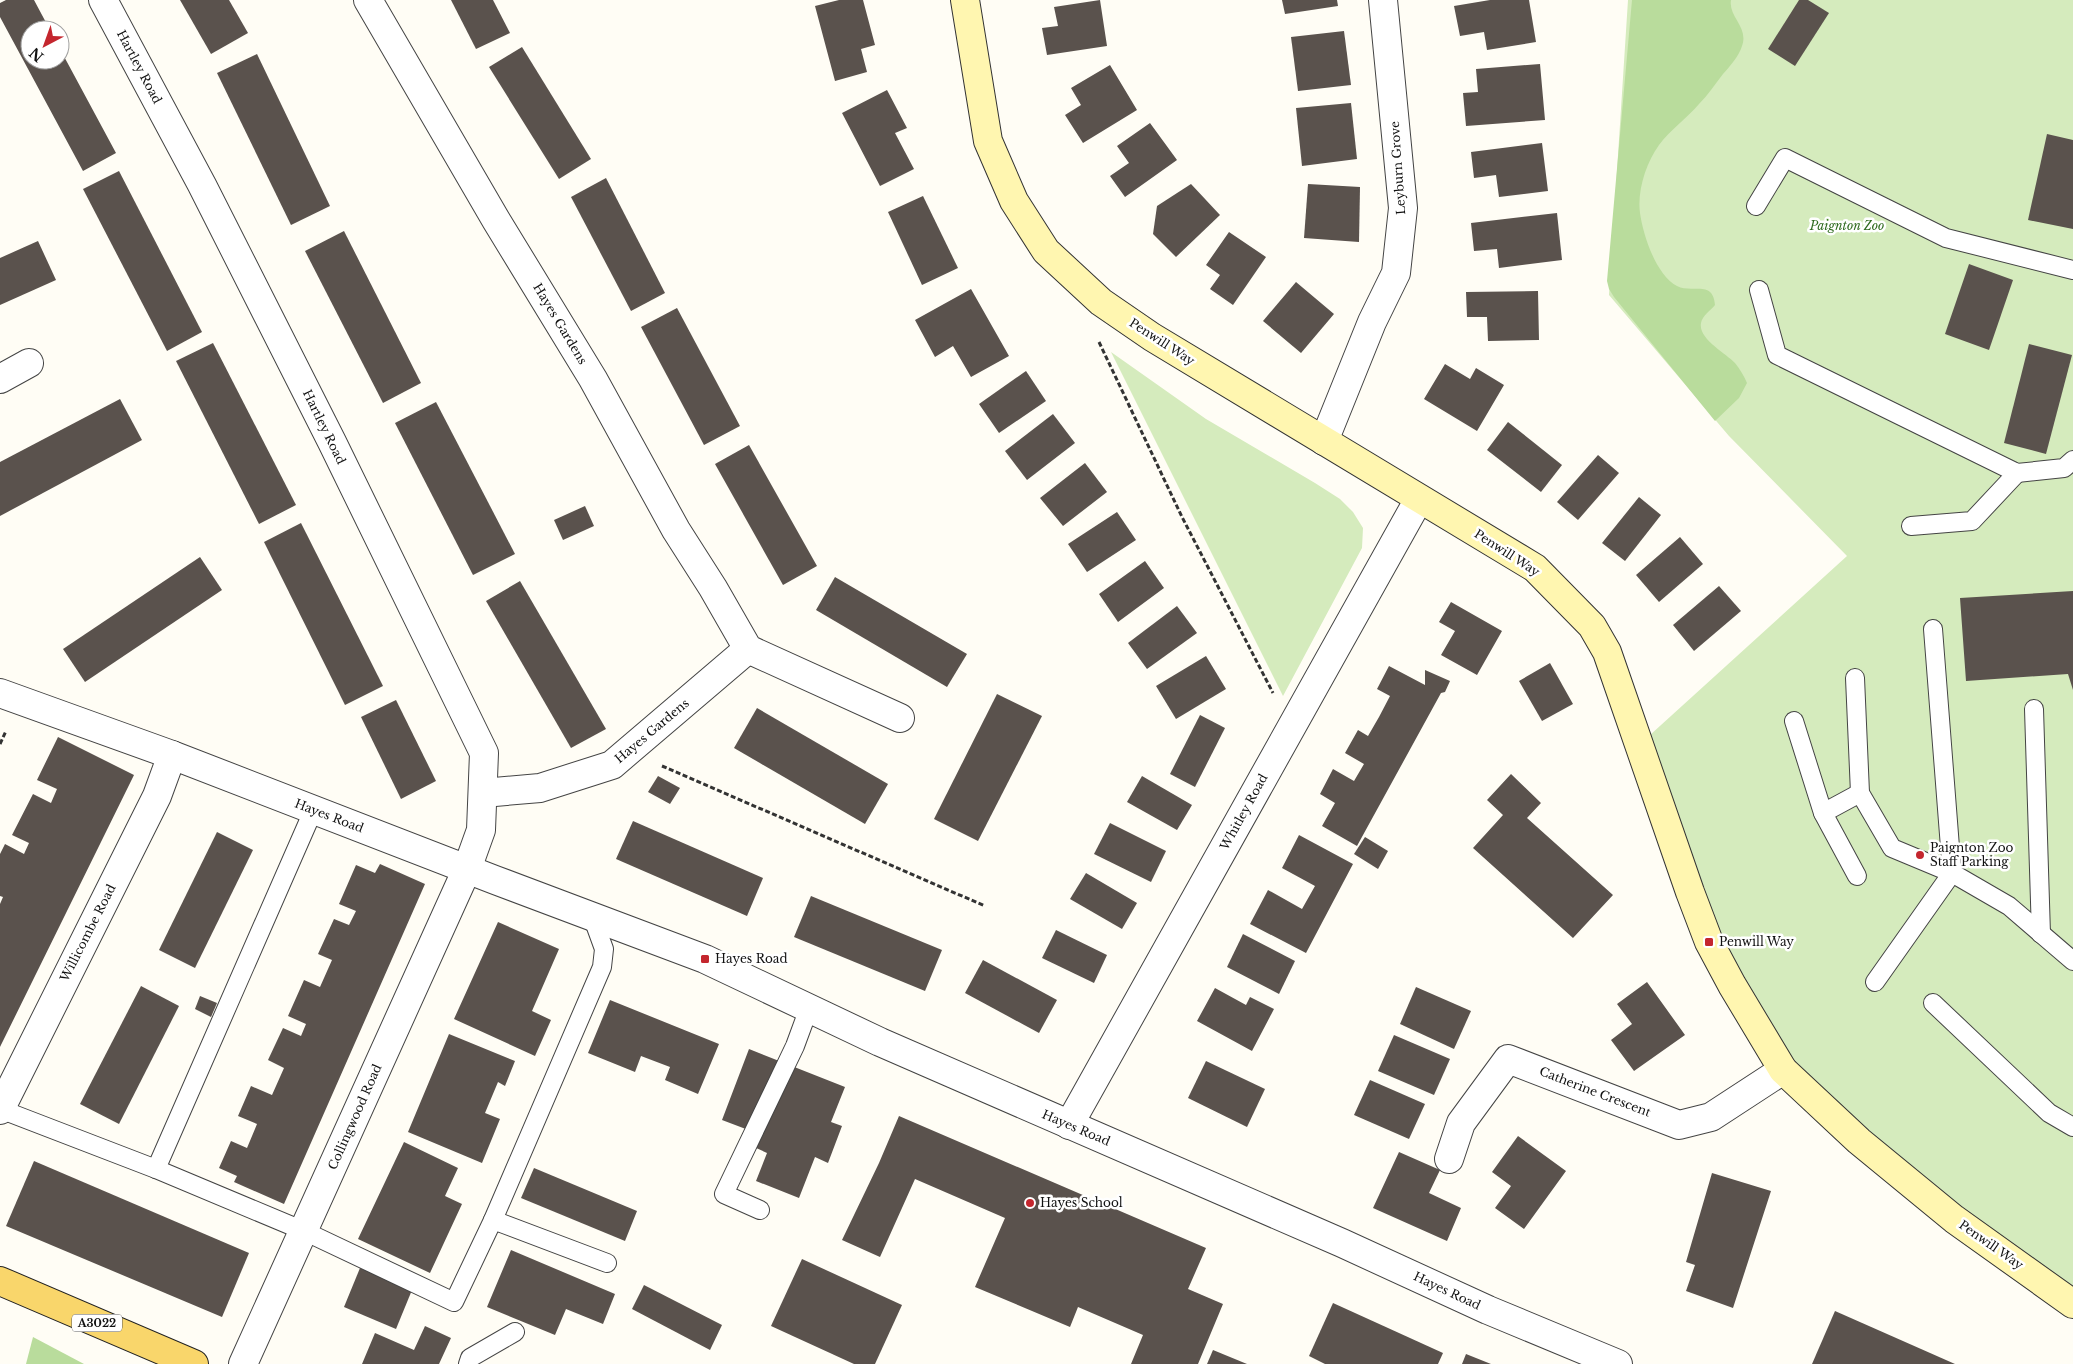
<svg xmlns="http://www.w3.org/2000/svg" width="2073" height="1364" font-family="'Libre Baskerville',serif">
<rect width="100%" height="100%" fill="#fffdf5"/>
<!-- green -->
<g fill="#d5ebbd">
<polygon points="1628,0 2073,0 2073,1304 1859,1141 1732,985 1639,745 1847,556 1729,436 1609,295"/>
<polygon points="1111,352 1206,419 1315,483 1340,499 1353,512 1363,528 1362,548 1283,696"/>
</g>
<!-- forest -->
<g fill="#b9dc9c">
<path d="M1632 0H1731C1728 17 1749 27 1742 46 1739 56 1730 66 1723 74 1715 84 1708 95 1699 104 1687 118 1670 130 1659 145 1646 163 1637 191 1640 213 1643 235 1656 275 1677 286 1692 294 1713 279 1715 305 1711 310 1702 316 1701 323 1698 339 1726 353 1735 363 1740 369 1744 376 1747 383L1739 398 1715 421 1614 297 1609 289 1607 281Z"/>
<polygon points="33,1337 84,1364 26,1364"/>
</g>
<!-- building -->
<g fill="#5a524d">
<polygon points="6,0 34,0 50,30 30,30 30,60 60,60 60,49 116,153 83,171 0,17 0,3"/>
<polygon points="180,0 229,0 248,33 211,54"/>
<polygon points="451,0 493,0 510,33 476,49"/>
<polygon points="839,0 863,0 875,45 861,49 867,72 835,81 815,6"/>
<polygon points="1100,0 1107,46 1047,55 1042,28 1058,26 1054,7"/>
<polygon points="1282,0 1337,0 1338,6 1285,14"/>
<polygon points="1490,0 1529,0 1536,42 1487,50 1484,32 1460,36 1454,6"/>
<polygon points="1799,0 1808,0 1829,13 1795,66 1768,49"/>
<polygon points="1344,31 1351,85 1298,91 1291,37"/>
<polygon points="522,47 591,159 559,179 489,67"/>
<polygon points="257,54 330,206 291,225 217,73"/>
<polygon points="1540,64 1545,120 1466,126 1463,93 1478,92 1476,69"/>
<polygon points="1110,65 1137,110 1083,143 1065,115 1081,105 1071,88"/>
<polygon points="887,90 907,128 895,133 914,169 880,186 842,113"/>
<polygon points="1351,103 1357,159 1302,166 1296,108"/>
<polygon points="1150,123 1177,160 1125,197 1110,176 1129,163 1117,146"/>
<polygon points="2047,134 2073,140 2073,229 2028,220"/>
<polygon points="1542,143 1548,191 1499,197 1496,175 1474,178 1471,152"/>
<polygon points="119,171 202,332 167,351 83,189"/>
<polygon points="606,178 665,293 631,311 571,197"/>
<polygon points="1191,184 1220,215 1176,257 1153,234 1157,206"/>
<polygon points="1308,184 1360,187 1359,242 1304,238"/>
<polygon points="923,196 958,268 922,285 888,212"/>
<polygon points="1557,213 1562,260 1499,268 1497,249 1474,251 1471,223"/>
<polygon points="344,231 421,383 383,403 305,251"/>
<polygon points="1229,232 1266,257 1233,305 1210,289 1220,275 1206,265"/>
<polygon points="38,241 56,280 0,305 0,258"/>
<polygon points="1969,264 2013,280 1989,350 1945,334"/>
<polygon points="1296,282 1334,314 1301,353 1263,321"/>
<polygon points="971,289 1009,356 971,377 953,346 935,357 915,320"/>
<polygon points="1538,291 1539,340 1488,341 1487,317 1467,317 1466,292"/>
<polygon points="677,308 740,426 704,445 641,327"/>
<polygon points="213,343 296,505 259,524 176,361"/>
<polygon points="2029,344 2072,355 2046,454 2004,443"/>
<polygon points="1445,364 1470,379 1476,368 1504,385 1477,431 1424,399"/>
<polygon points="1026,371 1046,401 999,433 979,404"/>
<polygon points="120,399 142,440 0,516 0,462"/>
<polygon points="436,402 515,554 473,575 395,423"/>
<polygon points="1053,414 1075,443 1027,480 1005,451"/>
<polygon points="1508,422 1562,465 1541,492 1487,450"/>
<polygon points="749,445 817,566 783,585 715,464"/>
<polygon points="1598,455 1619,473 1578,520 1557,502"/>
<polygon points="1085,463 1107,492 1063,526 1040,498"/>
<polygon points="1639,497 1661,515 1625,561 1602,543"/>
<polygon points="585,506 594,526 563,540 554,520"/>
<polygon points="1117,512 1136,540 1087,572 1068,544"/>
<polygon points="301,523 383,686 345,705 264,542"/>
<polygon points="1680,537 1703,564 1659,602 1636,575"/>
<polygon points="200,557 222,590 85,682 63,649"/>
<polygon points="1145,561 1164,588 1118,622 1099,594"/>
<polygon points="835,577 967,654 947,687 816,610"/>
<polygon points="520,581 606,729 571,748 486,601"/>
<polygon points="1719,586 1741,611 1694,651 1673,625"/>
<polygon points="2073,591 2073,690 2068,674 1966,681 1960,598"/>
<polygon points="1451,602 1502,631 1477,675 1441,655 1455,631 1439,622"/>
<polygon points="1177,606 1197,633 1147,669 1128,643"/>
<polygon points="1206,656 1226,689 1176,719 1156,686"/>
<polygon points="1550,663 1573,704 1542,721 1519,681"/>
<polygon points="1389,666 1425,685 1425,670 1450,681 1445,692 1441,693 1357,846 1322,826 1335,803 1320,794 1333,769 1354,781 1364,764 1345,753 1358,730 1368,736 1379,717 1390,696 1377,689"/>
<polygon points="997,694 1042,716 978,841 934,819"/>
<polygon points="396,700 436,781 401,799 361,717"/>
<polygon points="757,708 888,784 865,824 734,748"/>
<polygon points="1200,715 1225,728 1195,787 1170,774"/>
<polygon points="58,737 134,775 0,1047 0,904 3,897 0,896 0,854 5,844 24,854 29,843 12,835 33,794 51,803 57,789 37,780"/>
<polygon points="1511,774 1541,803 1527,818 1613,895 1573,938 1473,848 1503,815 1487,800"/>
<polygon points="658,776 680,788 670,804 648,792"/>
<polygon points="1142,776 1192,805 1177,830 1127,802"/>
<polygon points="633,821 763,878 747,916 616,859"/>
<polygon points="1110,823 1166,851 1151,882 1094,854"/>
<polygon points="217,832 253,850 195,968 159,950"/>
<polygon points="1299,835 1353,864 1306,953 1250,924 1268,890 1302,909 1315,886 1282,868"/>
<polygon points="1365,837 1388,851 1378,869 1354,854"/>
<polygon points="380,864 425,884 284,1204 234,1182 237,1176 219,1168 231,1141 247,1148 257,1124 238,1116 251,1086 272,1095 284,1068 268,1060 283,1028 301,1036 306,1024 288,1016 304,980 320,987 332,960 318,954 334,919 349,925 356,911 339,904 356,865 375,873"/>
<polygon points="1086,873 1137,903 1122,929 1070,899"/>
<polygon points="811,896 942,950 925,991 794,937"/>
<polygon points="498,922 559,949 532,1011 551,1020 535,1056 454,1019"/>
<polygon points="1056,930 1107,955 1094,983 1042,958"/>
<polygon points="1243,934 1295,961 1279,994 1227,967"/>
<polygon points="983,960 1057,1000 1039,1033 965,993"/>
<polygon points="1647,982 1685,1035 1634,1071 1611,1040 1632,1024 1617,1004"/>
<polygon points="141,986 179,1006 119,1124 80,1104"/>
<polygon points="1416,987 1471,1011 1454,1049 1400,1024"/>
<polygon points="1215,988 1246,1005 1250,997 1274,1009 1252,1051 1197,1021"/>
<polygon points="200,996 217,1003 211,1017 195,1009"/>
<polygon points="610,1000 719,1044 698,1094 665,1080 670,1067 641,1056 635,1072 588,1053"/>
<polygon points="449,1034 515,1061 505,1086 498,1082 485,1113 500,1119 482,1163 408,1132"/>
<polygon points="1394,1035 1450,1059 1434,1095 1378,1071"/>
<polygon points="749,1049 845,1087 831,1122 842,1126 828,1163 815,1157 799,1198 756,1181 767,1153 754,1147 759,1134 722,1120"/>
<polygon points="1206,1061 1265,1089 1247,1127 1188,1098"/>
<polygon points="1370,1080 1425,1104 1409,1139 1354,1115"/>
<polygon points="899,1116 1206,1248 1188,1289 1223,1304 1198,1364 1131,1364 1143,1335 1078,1307 1070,1327 975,1287 1005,1218 915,1179 880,1257 842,1240 879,1163"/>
<polygon points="1518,1136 1566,1171 1524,1229 1495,1208 1511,1186 1492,1172"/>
<polygon points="404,1142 458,1168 445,1196 462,1204 430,1273 358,1239"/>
<polygon points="1399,1152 1440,1170 1429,1193 1461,1208 1447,1241 1373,1208"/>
<polygon points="34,1161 249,1253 222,1317 6,1226"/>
<polygon points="534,1168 637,1211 625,1241 521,1198"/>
<polygon points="1712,1173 1771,1191 1733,1308 1686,1291 1695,1265 1686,1262"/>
<polygon points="511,1250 615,1294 603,1324 566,1309 555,1335 487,1307"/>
<polygon points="802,1259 902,1305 875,1364 854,1364 771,1326"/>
<polygon points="360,1268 412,1290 396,1329 344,1307"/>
<polygon points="644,1285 722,1325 710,1350 632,1309"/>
<polygon points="1333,1303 1443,1353 1438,1364 1325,1364 1309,1356"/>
<polygon points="1835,1311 1955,1364 1812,1364"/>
<polygon points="425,1326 451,1338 439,1364 362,1364 375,1333 414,1350"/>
<polygon points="1213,1350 1247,1364 1207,1364"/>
<polygon points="1466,1354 1491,1364 1462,1364"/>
</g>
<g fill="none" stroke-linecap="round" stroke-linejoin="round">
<!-- lane casing -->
<g stroke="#444" stroke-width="20">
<g id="lane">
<polyline points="1756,206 1785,158 1946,238 2073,270"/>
<polyline points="1759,290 1777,355 2017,473 2064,468 2073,460"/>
<polyline points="1911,526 1972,521 2017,473"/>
<polyline points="1855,678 1860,793 1892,848 1952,873 2009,906 2073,961"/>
<polyline points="2034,709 2041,934"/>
<polyline points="1794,721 1823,813 1860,793"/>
<polyline points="1823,813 1857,876"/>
<polyline points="1875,982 1952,873 1933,629"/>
<polyline points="1933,1003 2049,1113 2073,1127"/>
<polyline points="0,1109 156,1169 304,1231 454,1302 493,1220 607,1263"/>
<polyline points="156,1169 313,811"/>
<polyline points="760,1210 724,1194 795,1046 809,1008"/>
<polyline points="493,1220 602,967 604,949 592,916"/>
<polyline points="468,1364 470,1358 515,1332"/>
</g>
</g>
<!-- street casing -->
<g stroke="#444" stroke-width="30">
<g id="street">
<polyline points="103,0 202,185 332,442 484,753 481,830 467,869 243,1364"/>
<polyline points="368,0 496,220 593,379 676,530 713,588 748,649 900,718"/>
<polyline points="0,379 29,363"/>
<polyline points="1324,441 1372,322 1396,273 1403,208 1383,0"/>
<polyline points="0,693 172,755 495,880 705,959 880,1042 1342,1243 1488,1310 1618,1364"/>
<polyline points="483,793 540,788 612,765 748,649"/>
<polyline points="0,1110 157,796 172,755"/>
<polyline points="1069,1125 1419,499"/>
<polyline points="1449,1159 1461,1123 1508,1059 1679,1125 1711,1117 1783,1070"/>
</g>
</g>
<!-- secondary casing -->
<g stroke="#333" stroke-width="30">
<polyline id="secondary" points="965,0 988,141 1014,201 1046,251 1101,302 1152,337 1535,568 1592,626 1607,652 1690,892 1709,942 1732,985 1783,1070 1859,1141 1954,1219 2073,1304"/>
</g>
<!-- primary casing -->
<g stroke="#222" stroke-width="30">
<polyline id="primary" points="0,1281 194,1364"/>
</g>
<!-- path -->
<g stroke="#333" stroke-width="3" stroke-dasharray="5 2.5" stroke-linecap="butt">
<polyline points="1099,342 1182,517 1273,693"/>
<polyline points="0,744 6,731"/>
<polyline points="662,766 985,906"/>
</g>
<!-- lane -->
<use href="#lane" stroke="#fff" stroke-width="18"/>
<!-- street -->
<use href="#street" stroke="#fff" stroke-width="28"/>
<!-- secondary -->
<use href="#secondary" stroke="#fff6b0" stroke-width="28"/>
<!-- primary -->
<use href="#primary" stroke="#f9d66b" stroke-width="28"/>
</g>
<!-- markers -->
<g fill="#c4262e" stroke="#fff" stroke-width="2">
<circle cx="1920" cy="855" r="5"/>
<rect x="1704" y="937" width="10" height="10" rx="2.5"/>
<rect x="700" y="954" width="10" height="10" rx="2.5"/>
<circle cx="1030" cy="1203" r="5"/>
</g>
<g text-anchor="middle" stroke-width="5" stroke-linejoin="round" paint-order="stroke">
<!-- shield labels -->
<rect fill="#fff" stroke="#585858" stroke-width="1" x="72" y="1314.5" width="50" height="17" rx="4"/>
<g font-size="11" font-weight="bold" fill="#111">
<text x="97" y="1327">A3022</text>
</g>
<!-- street labels -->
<g font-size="12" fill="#111" stroke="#fff">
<text transform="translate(139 67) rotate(62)" y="4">Hartley Road</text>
<text transform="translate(1398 168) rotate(-94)" y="4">Leyburn Grove</text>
<text transform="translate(560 324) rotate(59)" y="4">Hayes Gardens</text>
<text transform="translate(1162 342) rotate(33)" y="4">Penwill Way</text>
<text transform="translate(324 427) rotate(64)" y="4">Hartley Road</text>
<text transform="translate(1507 553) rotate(33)" y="4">Penwill Way</text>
<text transform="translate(652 731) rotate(-40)" y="4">Hayes Gardens</text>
<text transform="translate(1244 812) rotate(-61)" y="4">Whitley Road</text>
<text transform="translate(329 816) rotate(21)" y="4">Hayes Road</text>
<text transform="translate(88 933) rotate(-63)" y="4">Willicombe Road</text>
<text transform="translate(1595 1092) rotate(21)" y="4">Catherine Crescent</text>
<text transform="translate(355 1117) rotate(-66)" y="4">Collingwood Road</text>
<text transform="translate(1076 1128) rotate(23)" y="4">Hayes Road</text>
<text transform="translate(1991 1245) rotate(35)" y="4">Penwill Way</text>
<text transform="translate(1447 1291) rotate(25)" y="4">Hayes Road</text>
</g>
<!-- park labels -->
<g font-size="12" font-style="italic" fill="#2f6b1f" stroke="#fff">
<text x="1847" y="230">Paignton Zoo</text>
</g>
<!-- poi labels -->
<g font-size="12" fill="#111" stroke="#fff" text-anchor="start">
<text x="1930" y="852">Paignton Zoo<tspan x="1930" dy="14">Staff Parking</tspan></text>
<text x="1719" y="946">Penwill Way</text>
<text x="715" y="963">Hayes Road</text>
<text x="1040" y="1207">Hayes School</text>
</g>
</g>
<!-- north arrow -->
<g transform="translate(45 45) rotate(221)"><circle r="24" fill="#ffffff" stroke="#a0a0a0"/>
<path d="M0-4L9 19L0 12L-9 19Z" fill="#c4262e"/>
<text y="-8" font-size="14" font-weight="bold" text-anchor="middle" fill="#111111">N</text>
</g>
</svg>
